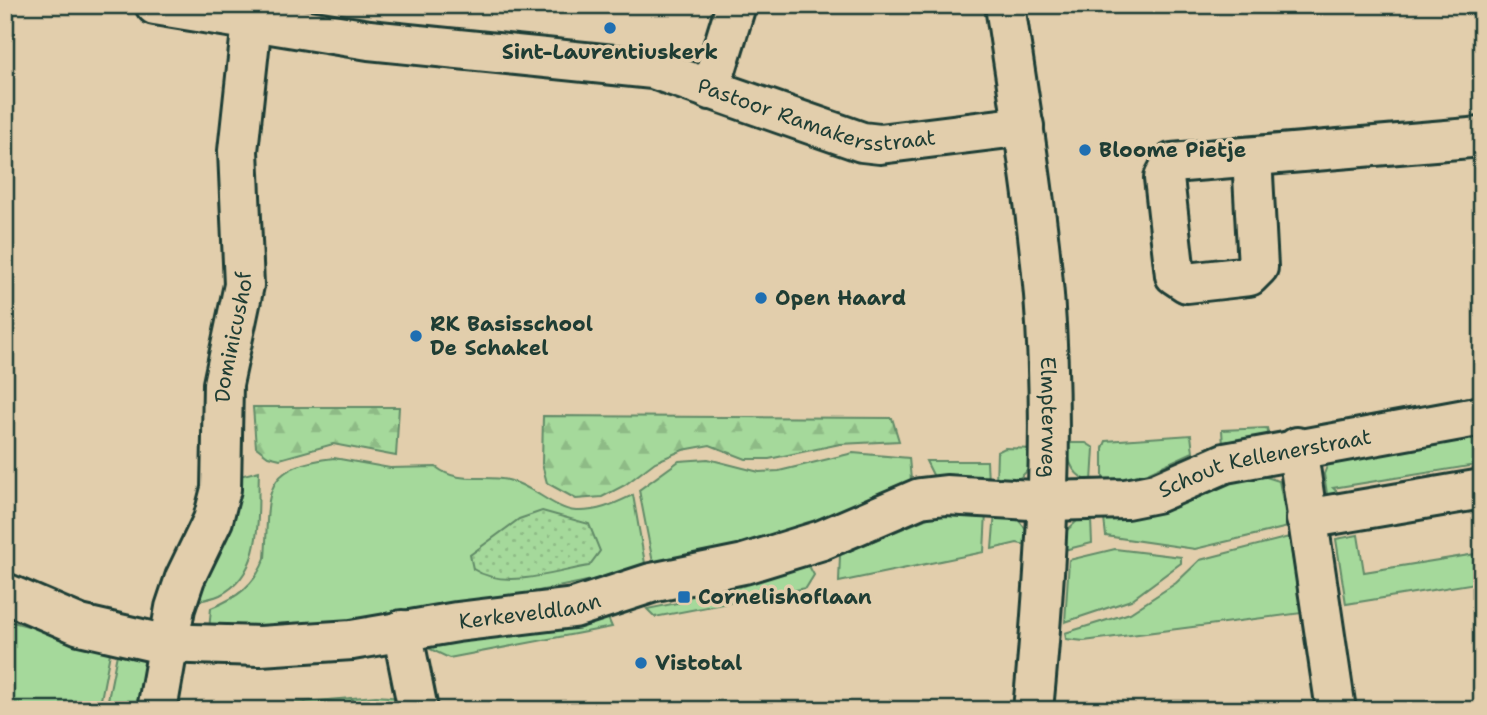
<svg xmlns="http://www.w3.org/2000/svg" width="1487" height="715" font-family="'Shantell Sans',sans-serif">
<defs>
<pattern id="forest-firs" width="22" height="20" patternUnits="userSpaceOnUse" patternTransform="scale(1.75)"><rect width="22" height="20" fill="#a5d99b"/><path d="M5 1l3.5 6h-7zM16 11l3.5 6h-7z" fill="#8ebb86"/></pattern>
<pattern id="garden-dots" width="8" height="8" patternUnits="userSpaceOnUse" patternTransform="scale(1.75)"><rect width="8" height="8" fill="#a5d99b"/><path d="M2 2h.1M6 6h.1" fill="none" stroke="#8ebb86" stroke-width="1.8" stroke-linecap="round"/></pattern>
</defs>
<rect width="100%" height="100%" fill="#e2ceac"/>
<filter id="ink" filterUnits="userSpaceOnUse"><feTurbulence type="fractalNoise" baseFrequency=".0143" numOctaves="2"/><feDisplacementMap in="SourceGraphic" scale="14" xChannelSelector="R" yChannelSelector="G"/><feConvolveMatrix kernelMatrix="1 2 1 2 8 2 1 2 1" color-interpolation-filters="sRGB"/></filter>
<g filter="url(#ink)">
<!-- green -->
<g fill="#a5d99b" stroke="#628b68" stroke-width="2">
<polygon points="1267,428 1270,440 1223,446 1222,430"/>
<polygon points="1482,432 1482,464 1333,488 1349,503 1329,507 1324,474 1331,456"/>
<polygon points="1191,435 1193,452 1149,472 1143,482 1125,479 1103,482 1103,448 1106,441"/>
<path d="M1067 443H1086L1094 448 1092 482C1073 477 1067 462 1067 443Z"/>
<path d="M1005 448 1034 449C1032 471 1020 484 996 484L997 452Z"/>
<polygon points="853,453 909,458 912,491 844,522 654,568 639,490 679,461 708,459 759,472 779,471"/>
<path d="M334 458 390 468 436 467C459 485 482 474 508 480 532 485 553 509 576 511 598 512 614 504 633 495L646 569 371 625 209 631 211 608C237 598 255 585 265 558 270 494 258 467 334 458Z"/>
<polygon points="926,461 987,461 988,483 939,487"/>
<path d="M259 471C257 513 265 573 220 595 211 599 198 601 188 603L232 478Z"/>
<path d="M1260 475 1279 481 1288 527 1195 549 1106 536 1104 519C1158 514 1205 480 1260 475Z"/>
<polygon points="960,512 986,512 984,552 839,582 840,555 930,517"/>
<path d="M995 512C1018 516 1026 523 1031 546L1017 543 992 549Z"/>
<polygon points="1091,520 1092,543 1060,551 1066,531 1077,521"/>
<polygon points="1358,535 1364,572 1482,553 1482,582 1346,604 1336,539"/>
<polygon points="1289,537 1302,613 1084,641 1066,639 1065,633 1130,613 1176,583 1200,560"/>
<polygon points="1115,549 1181,557 1181,563 1131,600 1065,622 1069,560"/>
<polygon points="809,566 814,575 806,588 655,617 647,609 687,601 685,592"/>
<polygon points="604,609 612,627 449,658 428,648 435,641"/>
<polygon points="5,620 111,648 99,710 5,710"/>
<polygon points="118,649 140,653 151,662 149,710 106,710"/>
<polygon points="376,696 403,698 405,710 361,710 351,698"/>
<polygon points="305,702 307,710 247,710 255,705"/>
</g>
<!-- forest -->
<g fill="url(#forest-firs)" stroke="#628b68" stroke-width="2">
<polygon points="253,407 399,407 396,456 333,444 280,459 268,456 256,447"/>
<polygon points="543,416 892,418 899,441 840,444 769,459 746,459 710,445 683,450 655,462 625,485 602,497 576,499 547,483 542,464"/>
<polygon points="351,698 361,710 307,710 305,702"/>
</g>
<!-- garden -->
<path fill="url(#garden-dots)" stroke="#628b68" stroke-width="2" d="M542 511 589 524 600 551 589 566C553 572 505 590 473 569L470 555 519 519Z"/>
<g fill="none" stroke-linecap="round" stroke-linejoin="round">
<!-- minor casing -->
<g stroke="#1f3d34" stroke-width="44">
<g id="minor">
<path id="s1" d="M155 5 369 40 653 69 862 142 880 144 1024 126"/>
<path id="s2" d="M1005 5C1019 102 1036 198 1044 295 1055 433 1046 573 1033 710"/>
<polyline points="710,90 736,5"/>
<polyline points="1252,157 1258,267 1249,276 1187,283 1175,275 1164,178 1172,163 1482,137"/>
<polyline points="1297,447 1336,710"/>
<polyline points="1306,519 1482,489"/>
<path id="s3" d="M5 593 80 625 159 643 260 646 352 640 457 622 574 608 651 583 744 564 822 540 920 498 946 495 1048 501 1126 499 1156 493 1225 463 1482 416"/>
<polyline points="402,630 418,710"/>
<path id="s4" d="M157 710 175 608 185 578 213 520 221 489 223 384 244 285 238 151 252 21"/>
</g>
</g>
<!-- minor -->
<use href="#minor" stroke="#e2ceac" stroke-width="38"/>
</g>
</g>
<!-- markers -->
<g fill="#1f6fb2" stroke="#e2ceac" stroke-width="2.5">
<circle cx="610" cy="28" r="7"/>
<circle cx="1085" cy="150" r="7"/>
<circle cx="761" cy="298" r="7"/>
<circle cx="416" cy="336" r="7"/>
<rect x="677" y="590" width="14" height="14" rx="3.5"/>
<circle cx="641" cy="663" r="7"/>
</g>
<g text-anchor="middle" stroke-width="7" stroke-linejoin="round" paint-order="stroke">
<!-- poi labels -->
<g font-size="21" font-weight="bold" fill="#1f3d34" stroke="#e2ceac" text-anchor="start">
<text x="610" y="59" text-anchor="middle">Sint-Laurentiuskerk</text>
<text x="1099" y="157">Bloome Pietje</text>
<text x="775" y="305">Open Haard</text>
<text x="430" y="331">RK Basisschool<tspan x="430" dy="24">De Schakel</tspan></text>
<text x="698" y="604">Cornelishoflaan</text>
<text x="655" y="670">Vistotal</text>
</g>
<!-- street labels -->
<g font-size="21" fill="#1f3d34" stroke="#e2ceac">
<text dy="7" stroke="none"><textPath href="#s1" startOffset="674">Pastoor Ramakersstraat</textPath></text>
<text dy="7" stroke="none"><textPath href="#s4" startOffset="385">Dominicushof</textPath></text>
<text dy="7" stroke="none"><textPath href="#s2" startOffset="415">Elmpterweg</textPath></text>
<text dy="7" stroke="none"><textPath href="#s3" startOffset="1295">Schout Kellenerstraat</textPath></text>
<text dy="7" stroke="none"><textPath href="#s3" startOffset="536">Kerkeveldlaan</textPath></text>
</g>
</g>
<!-- margin -->
<rect width="1487" height="715" fill="none" stroke="#e2ceac" stroke-width="28"/>
<rect x="14" y="14" width="1459" height="687" fill="none" stroke="#1f3d34" stroke-width="2.5" filter="url(#ink)"/>
</svg>
